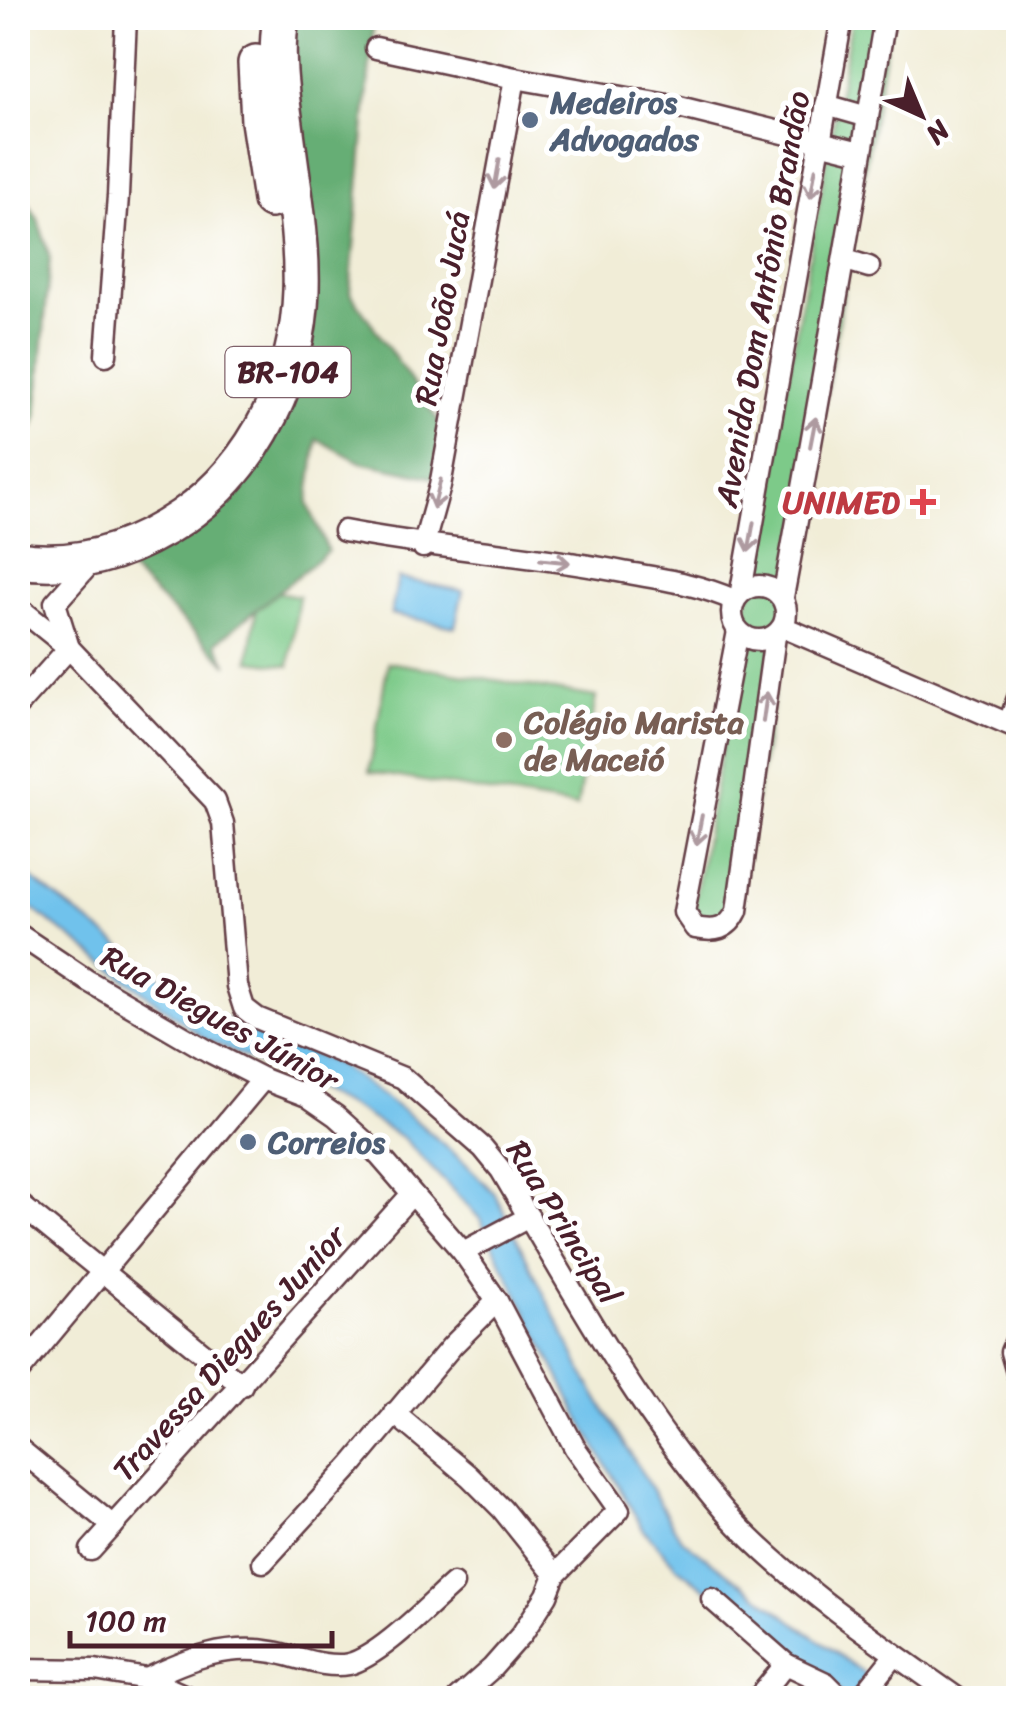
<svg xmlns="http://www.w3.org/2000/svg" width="1036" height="1716" font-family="Sriracha,sans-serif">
<rect width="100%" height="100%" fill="#fff"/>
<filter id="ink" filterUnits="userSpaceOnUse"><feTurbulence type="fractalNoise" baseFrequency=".01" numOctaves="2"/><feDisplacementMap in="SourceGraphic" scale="20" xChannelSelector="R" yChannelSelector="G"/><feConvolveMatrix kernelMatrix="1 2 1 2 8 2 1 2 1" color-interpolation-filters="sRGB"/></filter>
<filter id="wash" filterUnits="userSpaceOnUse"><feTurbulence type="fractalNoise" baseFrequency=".0048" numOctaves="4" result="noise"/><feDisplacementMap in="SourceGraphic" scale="40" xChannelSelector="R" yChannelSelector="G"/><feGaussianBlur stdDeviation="2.25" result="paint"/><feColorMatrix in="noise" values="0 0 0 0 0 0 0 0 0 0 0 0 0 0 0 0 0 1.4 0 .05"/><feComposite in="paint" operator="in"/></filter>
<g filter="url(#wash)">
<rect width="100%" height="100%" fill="#f1edd7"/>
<!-- green -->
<g fill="#7dca89" stroke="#64745a" stroke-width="2.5">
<polygon points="852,18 891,18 737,909 709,925 693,909"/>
<polygon points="271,591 299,596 289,666 249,661 257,603"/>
<polygon points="388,662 596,697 577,807 369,772"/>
</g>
<!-- forest -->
<g fill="#66ae75" stroke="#586650" stroke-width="2.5">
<polygon points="283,18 374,18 350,292 439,422 439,479 360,462 317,439 308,504 328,551 216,643 228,665 113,554 220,485 301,322"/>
<polygon points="18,187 38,219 50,258 37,417 33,429 28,433 22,430 18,411"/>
</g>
<!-- water -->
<g fill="#70c2ec" stroke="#5d708c" stroke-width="2.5">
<polygon points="398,578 463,591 455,627 391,614"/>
<polygon points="18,868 204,1010 338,1064 414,1119 465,1163 495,1194 585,1377 681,1539 897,1698 848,1698 677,1567 643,1529 580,1419 480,1219 403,1138 352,1107 205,1039 18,898"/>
</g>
</g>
<g filter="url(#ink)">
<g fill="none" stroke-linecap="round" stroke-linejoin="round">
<!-- minor casing -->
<g stroke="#633e45" stroke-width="25">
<g id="minor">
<polyline points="376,48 515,78 679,107 860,152"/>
<polyline points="826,105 868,117"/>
<polyline points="846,260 869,267"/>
<polyline points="106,355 118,196 126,18"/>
<path d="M344 531C436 549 531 554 623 572 662 579 698 584 734 600"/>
<polyline points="423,547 440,486 515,78"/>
<circle cx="759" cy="613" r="27"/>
<polyline points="741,591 842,18"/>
<path d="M783 597C819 404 852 211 885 18"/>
<path d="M18 607 69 648 215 801 223 823 237 986 244 1008 257 1018 403 1078 483 1148 501 1170C570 1287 637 1410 726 1513 787 1581 882 1645 957 1698"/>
<polyline points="783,627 1018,728"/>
<path d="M738 631 684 912 695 928C715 932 728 930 737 911L775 636"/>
<polyline points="18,705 69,648 55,603 94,559"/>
<polyline points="1009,723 1018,698"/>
<polyline points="18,934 88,981 208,1051 263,1079 307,1096 336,1116 377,1153 463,1252 497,1301 575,1448 619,1510 555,1575 547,1595 522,1634 492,1668 458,1698"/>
<polyline points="18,1203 242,1385"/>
<polyline points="463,1252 529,1217"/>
<polyline points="1018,1336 1011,1352 1018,1376"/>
<polyline points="18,1373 263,1079"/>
<polyline points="394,1413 469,1476 502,1509 555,1575"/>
<polyline points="18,1448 113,1526"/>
<polyline points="91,1550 411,1195"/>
<polyline points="263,1562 352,1465 452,1346 497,1301"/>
<polyline points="712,1599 786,1664 826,1683 841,1698"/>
<polyline points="18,1669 95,1670 147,1679 190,1698"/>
<path d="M147 1679C188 1659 226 1644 273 1652 296 1656 325 1669 349 1664 380 1656 428 1606 453 1584"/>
<polyline points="758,1698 786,1664"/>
<polyline points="861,1698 895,1655"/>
</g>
</g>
<!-- trunk casing -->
<g stroke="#633e45" stroke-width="40">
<g id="trunk">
<polyline points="256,63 259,121 271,200"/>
<path d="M18 560C78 569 132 551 182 517 220 491 250 454 270 414 320 313 298 230 285 124 280 89 275 52 281 18"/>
</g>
</g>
<!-- minor -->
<use href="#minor" stroke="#fff" stroke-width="20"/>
<!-- trunk -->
<use href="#trunk" stroke="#fff" stroke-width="35"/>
</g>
<!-- one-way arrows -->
<defs><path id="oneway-shaft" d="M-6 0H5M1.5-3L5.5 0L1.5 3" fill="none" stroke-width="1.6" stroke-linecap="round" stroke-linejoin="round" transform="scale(2.5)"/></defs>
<g stroke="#ae9aa0">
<use href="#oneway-shaft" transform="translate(497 174) rotate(100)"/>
<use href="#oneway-shaft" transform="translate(813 183) rotate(100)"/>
<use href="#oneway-shaft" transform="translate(813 432) rotate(-79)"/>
<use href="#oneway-shaft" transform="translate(437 494) rotate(104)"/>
<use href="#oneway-shaft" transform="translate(751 537) rotate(100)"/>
<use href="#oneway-shaft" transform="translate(555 561) rotate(6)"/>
<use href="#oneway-shaft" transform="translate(765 707) rotate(-82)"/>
<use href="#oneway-shaft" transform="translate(699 830) rotate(101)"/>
</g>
</g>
<!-- markers -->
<g fill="#5c6f8a" stroke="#fff" stroke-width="4">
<circle cx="530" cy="120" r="10"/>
<circle cx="248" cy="1142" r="10"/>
</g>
<path fill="#e0444e" stroke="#fff" stroke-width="4" d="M918 487h10v10h10v10h-10v10h-10v-10h-10v-10h10z"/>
<circle fill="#8d6e63" stroke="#fff" stroke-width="4" cx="504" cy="740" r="10"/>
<g text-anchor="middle" stroke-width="10" stroke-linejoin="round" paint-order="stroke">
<!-- shield labels -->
<rect fill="#fff" stroke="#80626b" stroke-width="2.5" x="225.5" y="347" width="125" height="50" rx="8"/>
<g font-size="30" font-weight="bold" fill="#4a1f2b">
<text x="288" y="382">BR-104</text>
</g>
<!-- service labels -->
<g font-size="32" font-weight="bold" fill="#4e5e75" stroke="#fff" text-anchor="start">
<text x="550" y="113">Medeiros<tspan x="550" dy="37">Advogados</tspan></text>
<text x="268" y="1153">Correios</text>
</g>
<!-- street labels -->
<g font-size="32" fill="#4a1f2b" stroke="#fff">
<text transform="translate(762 299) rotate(-80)" y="11">Avenida Dom Antônio Brandão</text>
<text transform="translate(442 308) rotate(-80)" y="11">Rua João Jucá</text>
<text transform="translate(220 1018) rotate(29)" y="11">Rua Diegues Júnior</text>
<text transform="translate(564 1222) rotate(58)" y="11">Rua Principal</text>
<text transform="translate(229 1353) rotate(-48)" y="11">Travessa Diegues Junior</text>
</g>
<!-- health labels -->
<g font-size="32" font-weight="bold" fill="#be3a42" stroke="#fff" text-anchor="end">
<text x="900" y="513">UNIMED</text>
</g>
<!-- education labels -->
<g font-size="32" font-weight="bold" fill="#785e54" stroke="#fff" text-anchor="start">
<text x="524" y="733">Colégio Marista<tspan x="524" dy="37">de Maceió</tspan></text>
</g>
</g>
<!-- margin -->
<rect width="1036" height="1716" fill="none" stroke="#fff" stroke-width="60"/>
<!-- north arrow -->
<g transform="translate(921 115) rotate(136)" stroke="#ffffff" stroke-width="8" paint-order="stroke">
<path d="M0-8L18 38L0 25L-18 38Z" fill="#4a1f2b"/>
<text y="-15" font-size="28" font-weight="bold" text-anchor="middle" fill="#4a1f2b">N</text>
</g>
<!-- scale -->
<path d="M70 1631v15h262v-15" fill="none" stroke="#4a1f2b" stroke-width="5"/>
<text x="85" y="1631" font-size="30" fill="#4a1f2b" stroke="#ffffff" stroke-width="8" paint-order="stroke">100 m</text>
</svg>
